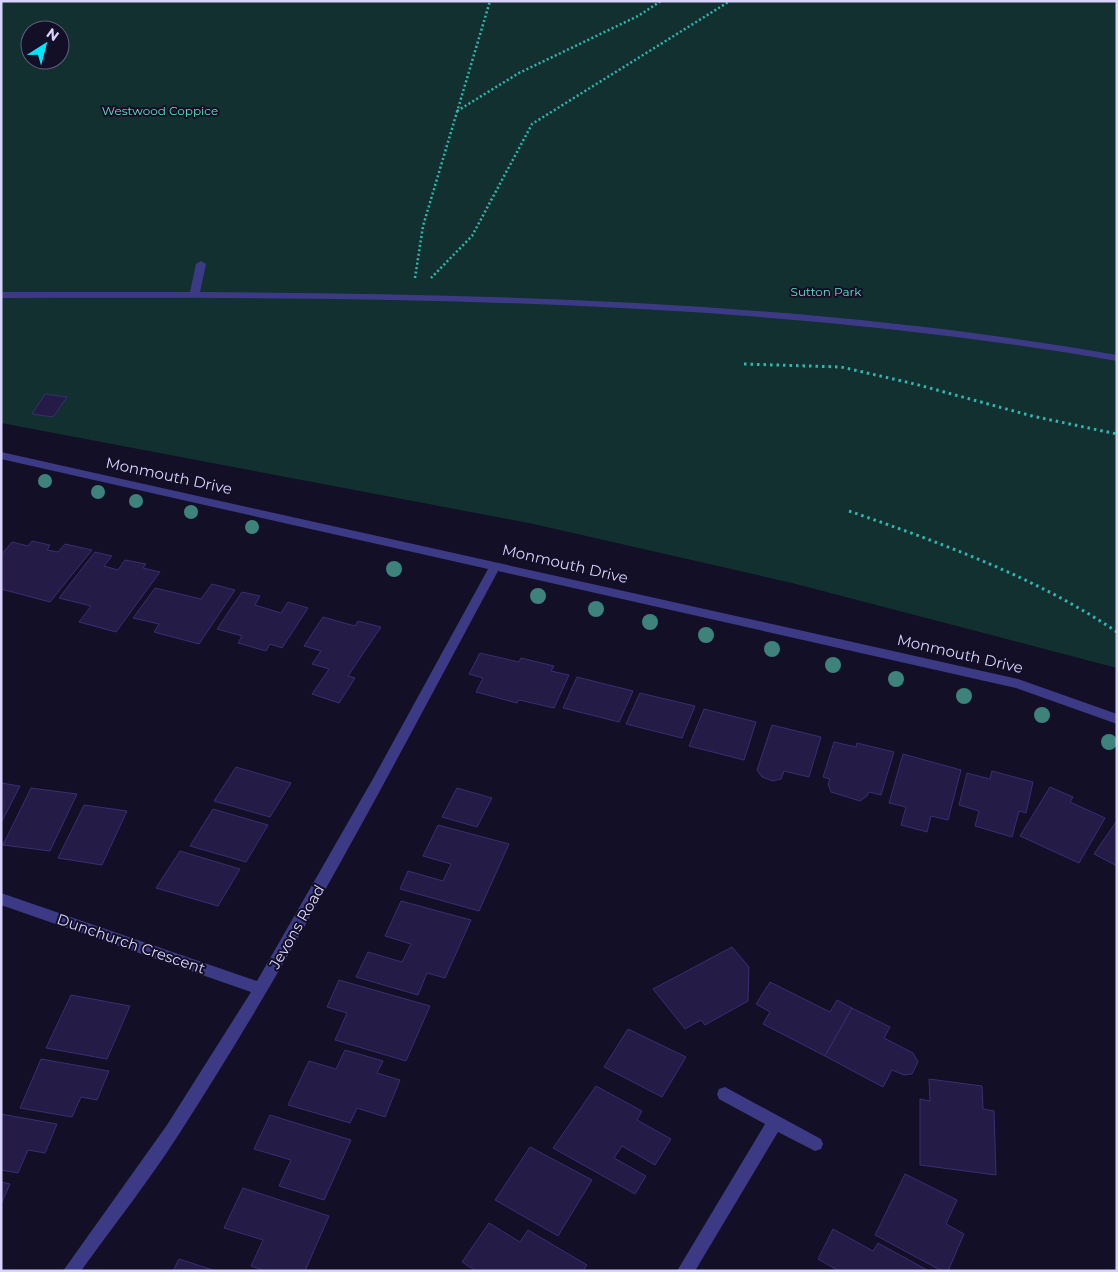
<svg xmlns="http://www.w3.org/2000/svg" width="1118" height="1272" font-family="Montserrat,sans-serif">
<rect width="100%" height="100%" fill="#130f26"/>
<!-- green -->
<path fill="#12302f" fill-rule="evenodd" d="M1 1H1117V668L792 583 529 523 1 423ZM30 30H60V60H30Z"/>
<!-- building -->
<g fill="#241b47" stroke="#3b2d73">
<polygon points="45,394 67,397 53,417 32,414"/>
<polygon points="32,541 50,545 47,550 58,552 65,544 92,550 50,602 1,589 1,555 12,542 28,546"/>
<polygon points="95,552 112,556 104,566 118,570 125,560 146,564 143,568 160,572 116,632 79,622 91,606 59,598"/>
<polygon points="212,584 235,590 199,644 154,632 159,624 133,618 155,588 201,599"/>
<polygon points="242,592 260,596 255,605 281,613 288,602 308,608 282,648 270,644 266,651 238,643 242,636 217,629"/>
<polygon points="323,617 355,626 358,621 381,627 348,676 355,678 339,703 312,694 329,669 312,664 321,651 304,646"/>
<polygon points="480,653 519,662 521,658 554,666 551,671 569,675 554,708 519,700 517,703 476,692 483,678 469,674"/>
<polygon points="577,677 633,691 619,722 563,708"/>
<polygon points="640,693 695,706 682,738 626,724"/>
<polygon points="704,709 756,722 744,760 689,746"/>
<polygon points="772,725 821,737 809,777 784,771 781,779 773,781 762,777 757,770"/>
<polygon points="834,742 856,747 857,743 894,752 881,795 869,792 867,796 860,801 831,792 828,784 830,779 823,777"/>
<polygon points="903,754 961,770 948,820 931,816 927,832 901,825 906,807 889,803"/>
<polygon points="236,767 291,783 270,817 214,801"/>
<polygon points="992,771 1033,782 1026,813 1019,811 1012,837 975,826 979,811 959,805 967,773 990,779"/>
<polygon points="1,783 20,786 1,823"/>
<polygon points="1050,787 1073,797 1070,802 1105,818 1079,863 1020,836"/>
<polygon points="31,788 77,794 50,851 3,845"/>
<polygon points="457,788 492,798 477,827 442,817"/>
<polygon points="84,805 127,811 102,865 58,858"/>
<polygon points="213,809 268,825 246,862 190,846"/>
<polygon points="1116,822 1117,822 1117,866 1094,854"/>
<polygon points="438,825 509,844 479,911 400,889 408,871 443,881 451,864 423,856"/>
<polygon points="180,851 240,869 218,906 156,888"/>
<polygon points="401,901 471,920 445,978 427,973 418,995 356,977 368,952 402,962 411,944 385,936"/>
<polygon points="732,947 749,967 748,1001 705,1025 701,1020 685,1029 653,989"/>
<polygon points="339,980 430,1006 406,1061 335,1040 347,1013 327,1007"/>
<polygon points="770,982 830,1012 837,1000 852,1008 825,1056 763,1024 770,1012 756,1004"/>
<polygon points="71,995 130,1006 107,1059 46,1048"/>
<polygon points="852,1008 890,1027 884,1038 913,1053 918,1062 912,1074 904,1075 892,1070 883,1087 825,1056"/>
<polygon points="628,1029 686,1057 662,1097 604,1067"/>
<polygon points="345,1050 383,1061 377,1073 400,1080 385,1117 357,1108 350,1123 288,1105 309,1061 336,1069"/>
<polygon points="41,1059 109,1071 97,1100 81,1097 72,1117 20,1108"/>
<polygon points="929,1079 982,1086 983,1109 994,1111 996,1175 920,1165 920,1099 930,1101"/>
<polygon points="596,1086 642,1111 637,1120 671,1139 655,1165 622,1146 614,1158 646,1176 635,1194 553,1148"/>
<polygon points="1,1114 57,1124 45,1153 28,1150 18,1173 1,1170"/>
<polygon points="270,1115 351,1140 324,1200 279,1186 291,1160 254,1149"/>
<polygon points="530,1147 592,1180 558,1236 495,1200"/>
<polygon points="905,1174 957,1200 946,1224 964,1234 948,1271 942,1271 875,1235"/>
<polygon points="1,1182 10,1184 1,1204"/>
<polygon points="243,1188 329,1216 305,1271 266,1271 251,1266 263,1240 224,1228"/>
<polygon points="489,1223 520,1242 528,1230 587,1265 583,1271 476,1271 462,1262"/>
<polygon points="833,1229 873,1251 878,1243 929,1271 839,1271 818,1259"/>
<polygon points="179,1259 216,1271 173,1271"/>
</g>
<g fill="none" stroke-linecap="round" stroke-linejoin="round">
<!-- path-far1 -->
<g stroke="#2fb8b0" stroke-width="2.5" stroke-dasharray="2 2.5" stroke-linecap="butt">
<polyline points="457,111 519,73 638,16 661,1"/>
<polyline points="415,278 423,226 490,1"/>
<polyline points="431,278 472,236 532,124 730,1"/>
</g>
<!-- path -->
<g stroke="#2fb8b0" stroke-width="3" stroke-dasharray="2.5 4" stroke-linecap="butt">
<polyline points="744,364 841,367 915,384 1032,416 1117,434"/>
<path d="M849 511C941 543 1036 577 1117 632"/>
</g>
<!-- minor -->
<g fill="#3d3a85" fill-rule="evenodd">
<path d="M201 261 206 264 200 292C506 294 814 302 1117 355V361C749 297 373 297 1 298V292H190L196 264Z"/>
<path d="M1 452 1018 679 1117 714V724L1016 688 498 571C396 761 296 953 179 1134 149 1181 114 1225 81 1271H63L167 1125 251 992 1 905V893L257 981 374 777 488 569 1 459Z"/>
<polygon points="725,1087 821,1139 823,1144 821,1149 815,1151 778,1132 695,1271 677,1271 765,1124 719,1099 717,1094 719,1089"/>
</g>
</g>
<!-- trees -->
<g fill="#3d827b">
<circle cx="45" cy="481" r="7"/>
<circle cx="98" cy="492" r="7"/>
<circle cx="136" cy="501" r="7"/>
<circle cx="191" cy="512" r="7"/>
<circle cx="252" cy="527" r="7"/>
<circle cx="394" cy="569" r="8"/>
<circle cx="538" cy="596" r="8"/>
<circle cx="596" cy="609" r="8"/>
<circle cx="650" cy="622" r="8"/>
<circle cx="706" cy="635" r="8"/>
<circle cx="772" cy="649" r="8"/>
<circle cx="833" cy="665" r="8"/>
<circle cx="896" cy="679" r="8"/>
<circle cx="964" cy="696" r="8"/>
<circle cx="1042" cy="715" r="8"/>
<circle cx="1109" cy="742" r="8"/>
</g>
<g text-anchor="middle" stroke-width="4" stroke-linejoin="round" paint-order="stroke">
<!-- far-park labels -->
<g font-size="12" fill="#5fe0c0" stroke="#130f26">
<text x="160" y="115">Westwood Coppice</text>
<text x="826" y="296">Sutton Park</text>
</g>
<!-- street labels -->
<g font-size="15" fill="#d9d4ff" stroke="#130f26">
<text transform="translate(169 476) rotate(12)" y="5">Monmouth Drive</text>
<text transform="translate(565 564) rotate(13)" y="5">Monmouth Drive</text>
<text transform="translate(960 654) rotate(13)" y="5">Monmouth Drive</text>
<text transform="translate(297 927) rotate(-60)" y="5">Jevons Road</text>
<text transform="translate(131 944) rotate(19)" y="5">Dunchurch Crescent</text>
</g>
</g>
<!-- border -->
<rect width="1118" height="1272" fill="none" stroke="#d9d4ff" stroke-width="5"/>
<!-- north arrow -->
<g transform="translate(45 45) rotate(36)"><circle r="24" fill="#130f26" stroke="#625e7d"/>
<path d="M0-4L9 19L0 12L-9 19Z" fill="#00e5ff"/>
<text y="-8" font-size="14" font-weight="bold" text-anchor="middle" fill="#d9d4ff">N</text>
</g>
</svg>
